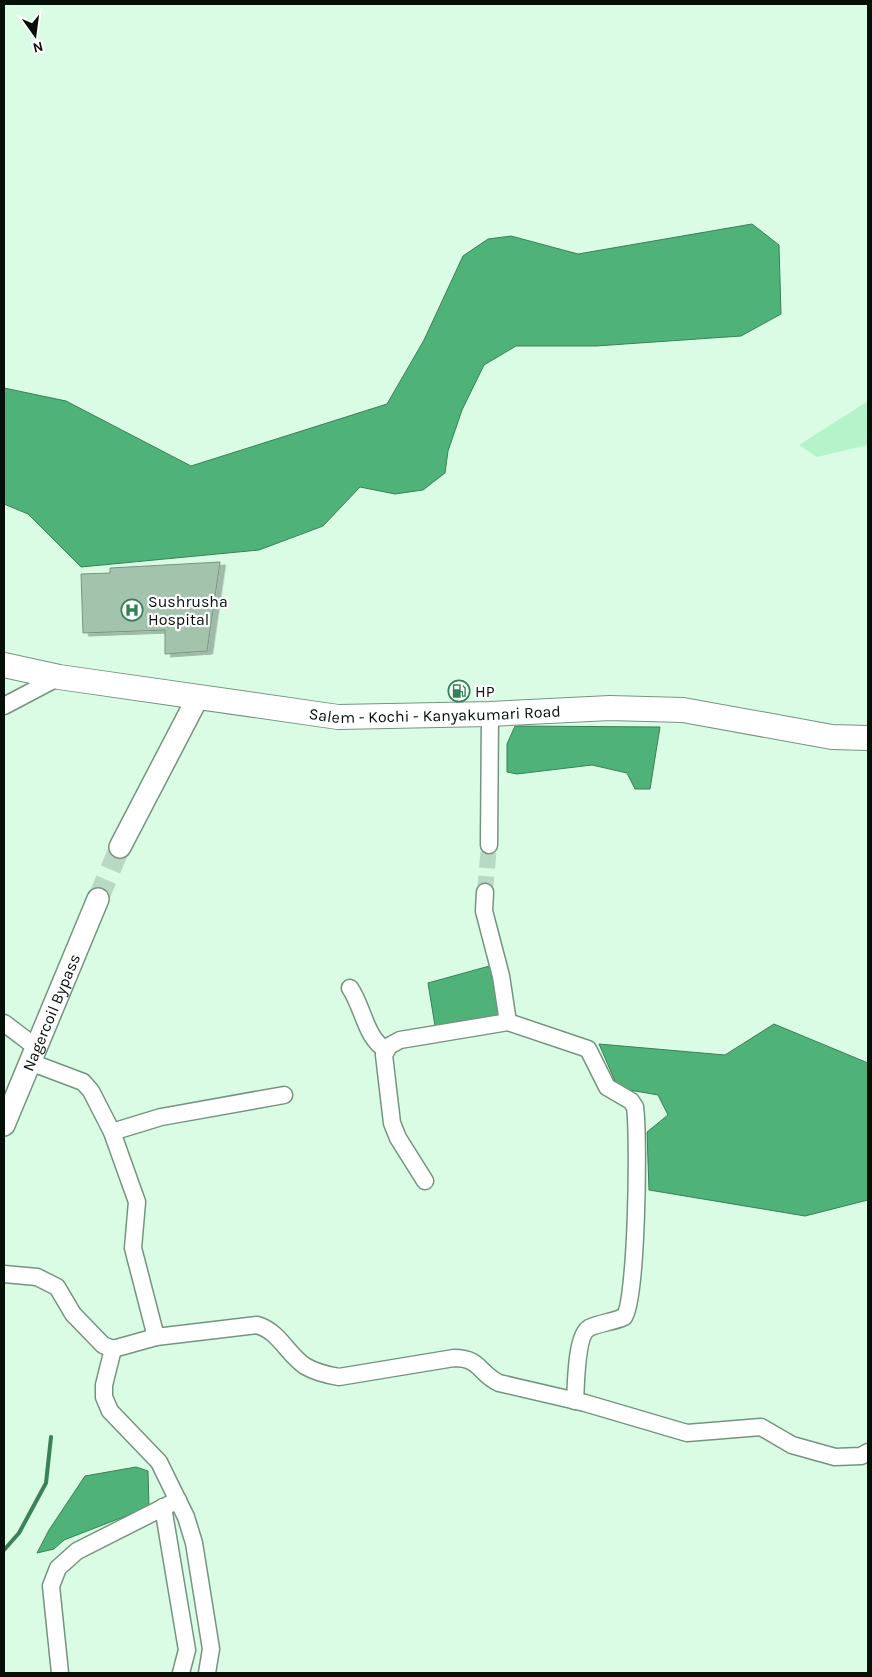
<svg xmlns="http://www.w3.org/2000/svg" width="872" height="1677" font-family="Karla,sans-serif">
<defs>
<filter id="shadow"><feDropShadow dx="5.5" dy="3" stdDeviation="0" flood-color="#0004"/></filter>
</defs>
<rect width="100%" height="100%" fill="#dafce5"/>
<!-- green -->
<polygon fill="#b5f4cb" points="868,401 868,445 817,457 799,445"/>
<!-- water -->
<g fill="#4fb279" stroke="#398157">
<polygon points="752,224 779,245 781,314 741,336 596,346 516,346 484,365 462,410 448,451 445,473 423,490 395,494 360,487 323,526 259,550 81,567 28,514 4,504 4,388 66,401 191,466 387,404 424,340 463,256 488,239 511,236 578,254"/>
<polygon points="515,726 660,727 650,789 635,789 627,773 592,765 517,774 507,772 507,744"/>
<polygon points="493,965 499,1018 435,1026 428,983"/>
<polygon points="774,1024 868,1063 868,1200 805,1216 649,1190 647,1132 668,1115 658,1095 618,1088 599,1044 725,1055"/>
<polygon points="136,1467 148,1471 149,1507 64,1540 54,1549 37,1553 49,1530 85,1476"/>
</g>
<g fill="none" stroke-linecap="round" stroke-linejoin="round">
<!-- stream -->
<polyline stroke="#398157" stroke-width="4" points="4,1550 19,1533 46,1483 51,1437"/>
</g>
<!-- building -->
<polygon fill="#a3c3ad" stroke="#769580" filter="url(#shadow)" points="220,562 207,651 165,654 165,630 83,633 81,574 110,573 110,568"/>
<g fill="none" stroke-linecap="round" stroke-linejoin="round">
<!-- minor-tunnel -->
<polyline stroke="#bad9c4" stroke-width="16" stroke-dasharray="16 8" stroke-linecap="butt" points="485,892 489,845"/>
<!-- major-tunnel -->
<polyline stroke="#bad9c4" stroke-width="21" stroke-dasharray="21 11" stroke-linecap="butt" points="98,899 120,847"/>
<!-- minor casing -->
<g stroke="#759480" stroke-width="19">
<g id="minor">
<polyline points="4,706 59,677"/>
<polyline points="489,845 490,714"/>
<path d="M485 892 484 911 501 976 508 1022 588 1049 607 1087 631 1101 635 1107C639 1134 637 1302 624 1317 613 1322 599 1323 589 1328 576 1335 576 1386 575 1401"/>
<path d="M350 988C364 1009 365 1037 386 1050"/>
<polyline points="4,1023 37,1048"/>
<polyline points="30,1062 83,1082 91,1091 112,1132 137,1202 133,1248 156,1337"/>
<polyline points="112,1132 161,1117 284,1095"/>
<polyline points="425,1181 398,1138 392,1123 384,1055 389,1046 400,1040 508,1022"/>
<path d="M4 1274 37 1277 57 1287 73 1314 103 1345 113 1349 156 1337 257 1325C279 1331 287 1354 305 1366 315 1372 327 1375 339 1377L454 1358C481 1358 478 1373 499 1383L585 1403 687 1433 761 1427 792 1445 835 1457 861 1456 868 1452"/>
<polyline points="113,1349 104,1385 104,1397 110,1411 159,1462 186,1517 194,1543 211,1649 207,1673"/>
<polyline points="163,1507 187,1650 181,1673"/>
<polyline points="60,1673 51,1586 58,1568 77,1551 178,1500"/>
</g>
</g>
<!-- major casing -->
<g stroke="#759480" stroke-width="24">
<g id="major">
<polyline points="120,847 197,699"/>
<path id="s1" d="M4 1125 98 899"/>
</g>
</g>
<!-- highway casing -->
<g stroke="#759480" stroke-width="26">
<g id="highway">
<path id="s2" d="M4 665 59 677 338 717 490 714 610 708 683 710 832 737 868 738"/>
</g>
</g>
<!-- minor -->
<use href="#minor" stroke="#fff" stroke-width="16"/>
<!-- major -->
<use href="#major" stroke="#fff" stroke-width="21"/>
<!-- highway -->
<use href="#highway" stroke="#fff" stroke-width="24"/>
</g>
<!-- icons -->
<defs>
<g id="hospital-ring" transform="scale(1.125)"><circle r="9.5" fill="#fff" stroke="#308355" stroke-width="1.5"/><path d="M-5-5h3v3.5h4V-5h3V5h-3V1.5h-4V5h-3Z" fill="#308355"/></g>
<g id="fuel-ring" transform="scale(1.125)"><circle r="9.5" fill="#fff" stroke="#308355" stroke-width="1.5"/><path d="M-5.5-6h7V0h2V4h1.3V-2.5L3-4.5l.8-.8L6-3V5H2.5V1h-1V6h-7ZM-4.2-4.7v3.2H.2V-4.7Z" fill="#308355"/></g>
</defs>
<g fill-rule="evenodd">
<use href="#hospital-ring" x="132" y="610"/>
<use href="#fuel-ring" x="459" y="691"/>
</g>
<g text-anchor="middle" stroke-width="4.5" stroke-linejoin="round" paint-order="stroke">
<!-- poi labels -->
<g font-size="16" fill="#051009" stroke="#fff" text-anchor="start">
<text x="148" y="607">Sushrusha<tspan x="148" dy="18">Hospital</tspan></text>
<text x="475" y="697">HP</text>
</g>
<!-- street labels -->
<g font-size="16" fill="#051009" stroke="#fff">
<text dy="6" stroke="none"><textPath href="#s2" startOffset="435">Salem - Kochi - Kanyakumari Road</textPath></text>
<text dy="6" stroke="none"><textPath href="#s1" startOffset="122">Nagercoil Bypass</textPath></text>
</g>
</g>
<!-- border -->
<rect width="872" height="1677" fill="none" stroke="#051009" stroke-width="10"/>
<!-- north arrow -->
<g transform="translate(35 35) rotate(166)" stroke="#ffffff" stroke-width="4" paint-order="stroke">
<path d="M0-4L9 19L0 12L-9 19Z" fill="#051009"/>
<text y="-8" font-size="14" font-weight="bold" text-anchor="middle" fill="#051009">N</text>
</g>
</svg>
